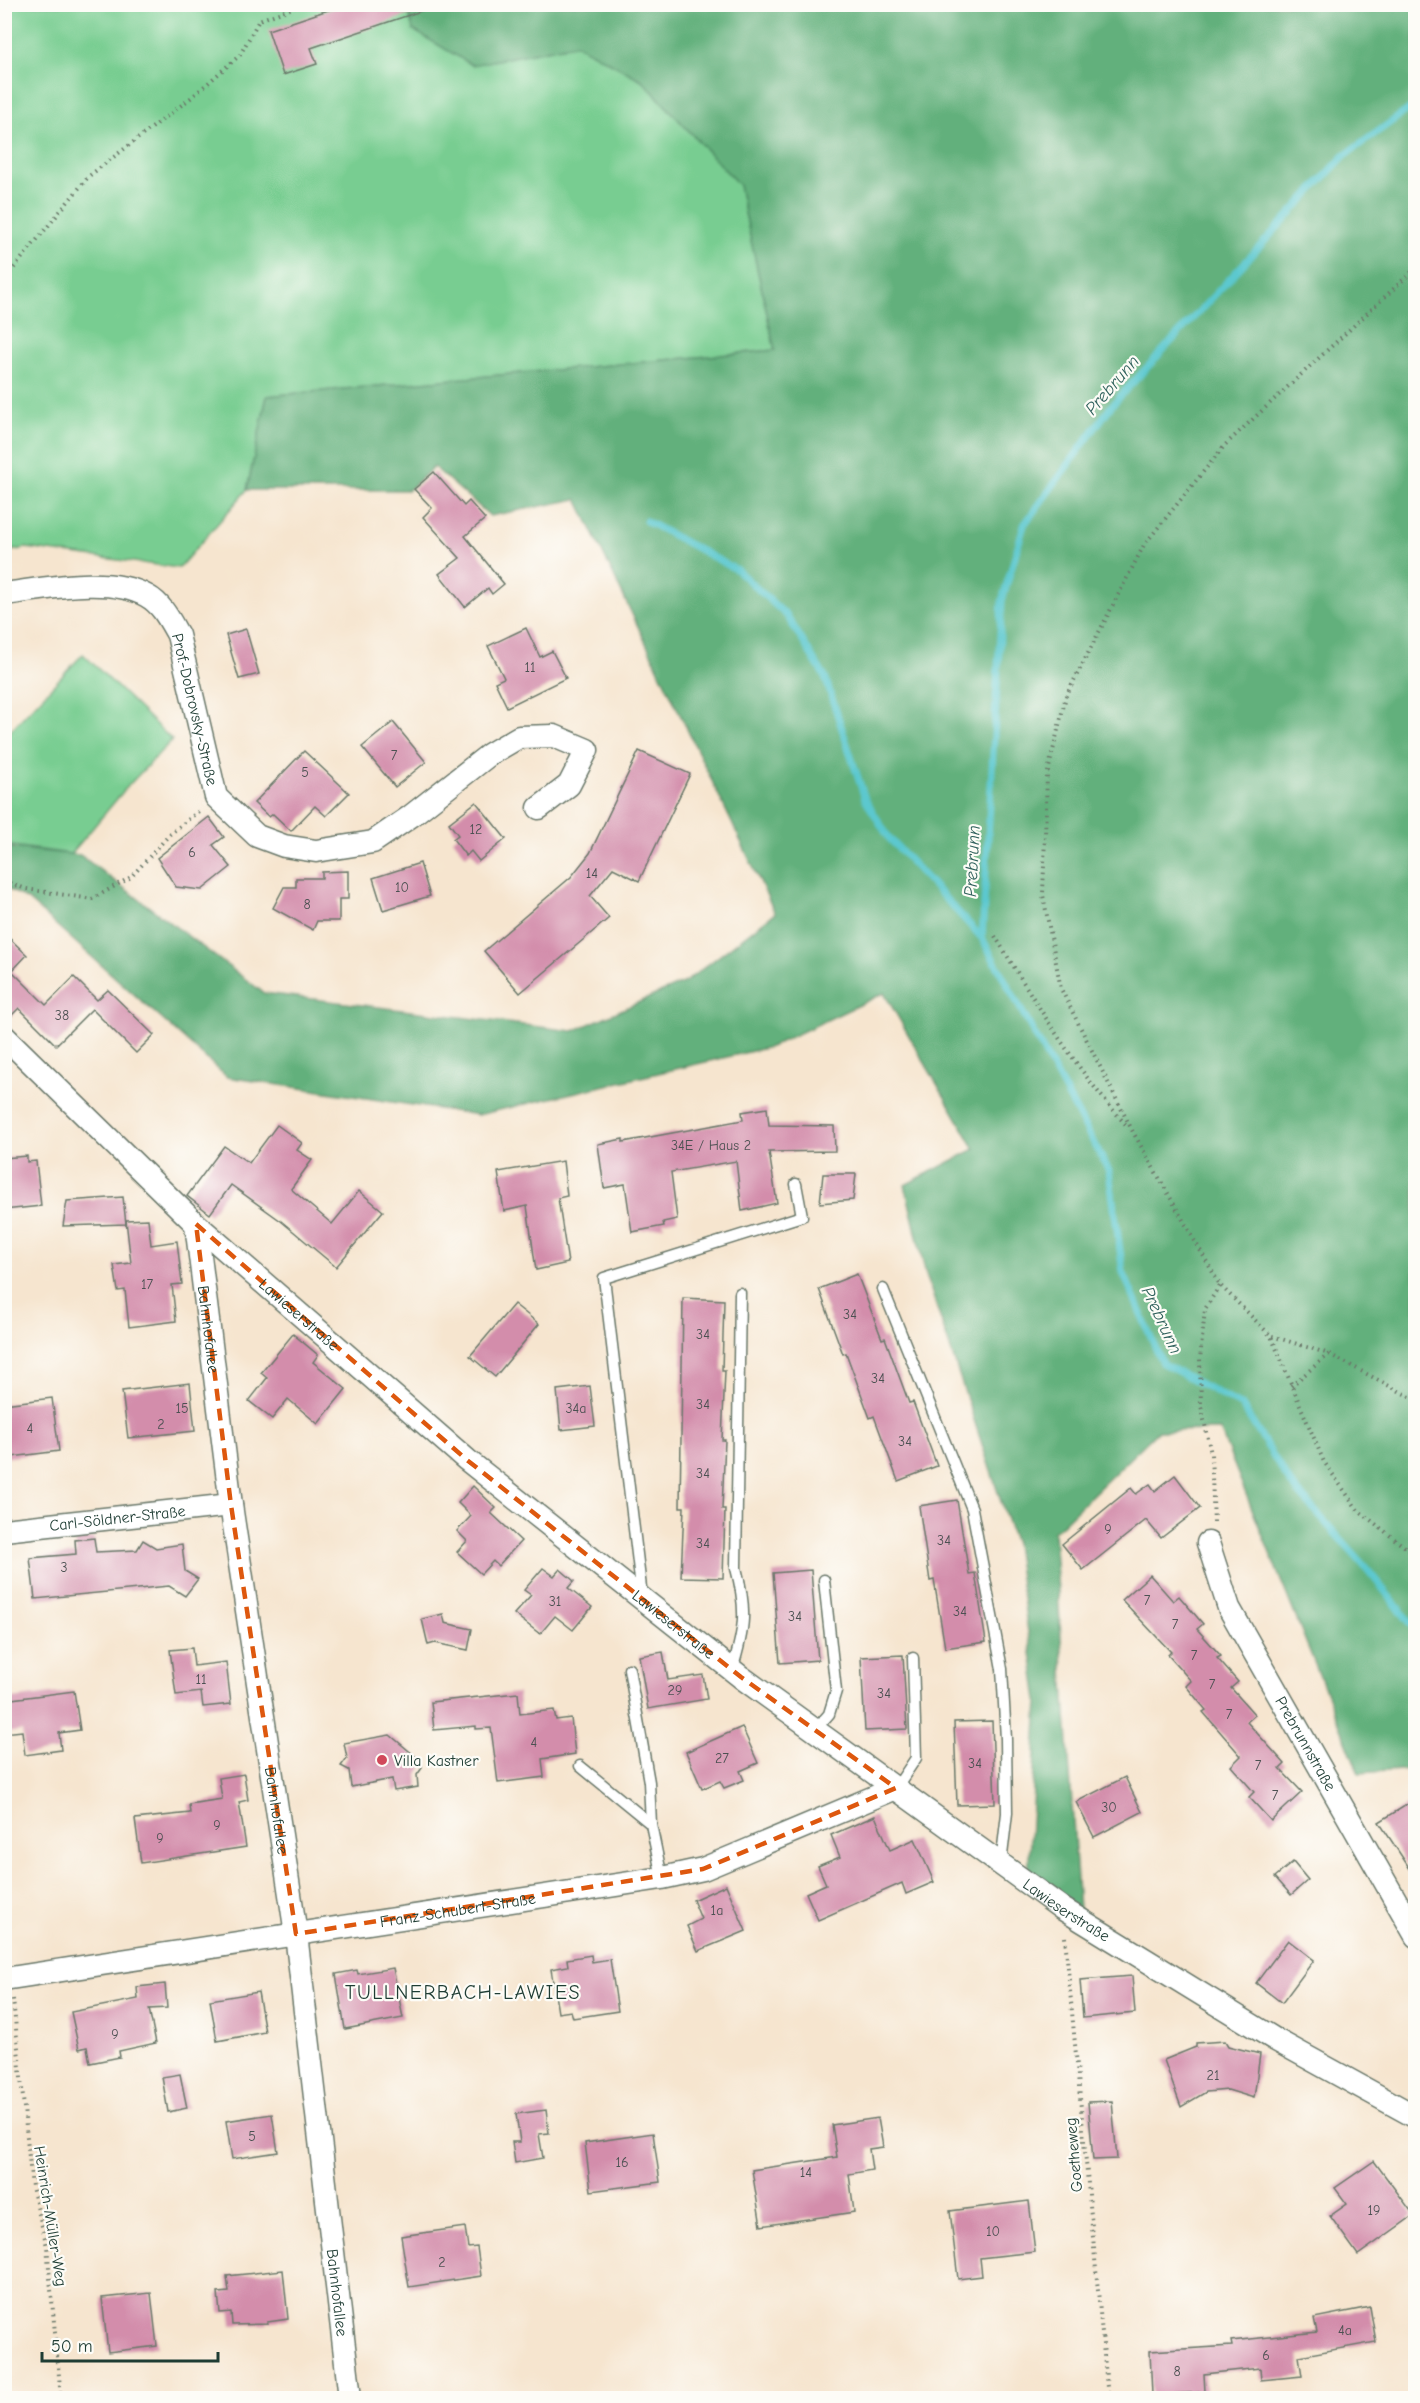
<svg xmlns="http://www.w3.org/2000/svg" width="1420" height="2403" font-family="'Comic Neue',sans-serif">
<rect width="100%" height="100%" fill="#fdfcf7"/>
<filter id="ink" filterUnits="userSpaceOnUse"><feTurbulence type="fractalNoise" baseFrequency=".0167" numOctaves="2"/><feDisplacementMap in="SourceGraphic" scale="12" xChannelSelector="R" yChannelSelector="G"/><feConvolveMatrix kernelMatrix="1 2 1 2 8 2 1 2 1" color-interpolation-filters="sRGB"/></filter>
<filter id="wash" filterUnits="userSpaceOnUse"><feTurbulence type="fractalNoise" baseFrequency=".008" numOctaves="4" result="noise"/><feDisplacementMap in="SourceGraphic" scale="24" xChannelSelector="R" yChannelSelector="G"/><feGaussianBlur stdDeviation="1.35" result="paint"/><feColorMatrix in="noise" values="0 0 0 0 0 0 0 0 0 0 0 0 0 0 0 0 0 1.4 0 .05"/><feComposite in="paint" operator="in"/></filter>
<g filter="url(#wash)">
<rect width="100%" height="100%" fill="#f6e5cf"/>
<!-- green -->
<g fill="#78cd91" stroke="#4c8562" stroke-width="1.5">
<polygon points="5,5 407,5 472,65 576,44 642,80 739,185 775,350 267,396 247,490 179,568 26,548 5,552"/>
<polygon points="83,654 172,740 127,787 71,854 5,845 5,736"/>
</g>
<!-- forest -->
<polygon fill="#62b07b" stroke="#407658" stroke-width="1.5" points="407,5 1415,5 1415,1769 1359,1773 1220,1430 1158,1431 1054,1532 1079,1910 1028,1875 1038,1700 1015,1544 926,1275 905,1185 975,1149 884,993 770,1047 478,1115 227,1077 28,900 5,887 4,847 80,855 264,993 573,1031 685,982 775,913 577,499 490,516 434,467 409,490 247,490 267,396 775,350 739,185 642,80 576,44 472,65 413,30"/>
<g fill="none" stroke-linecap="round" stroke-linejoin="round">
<!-- stream -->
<g stroke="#5bc8cf" stroke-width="7">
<polyline points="1416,104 1344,156 1112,405 1024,525 1002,601 982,938 1109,1171 1123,1272 1162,1363 1242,1406 1291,1484 1367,1569 1416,1630"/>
<polyline points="646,521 737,570 787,616 825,677 865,799 889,838 982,938"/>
</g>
</g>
<g id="blocks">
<!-- building -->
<g fill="#d38dab">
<polygon points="346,4 430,4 430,8 311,48 317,64 283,75 268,30"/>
<polygon points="434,472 464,506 469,501 485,519 465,536 504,584 492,594 488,588 465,607 439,574 460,558 423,517 432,508 414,489"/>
<polygon points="526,628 540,657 552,651 566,678 507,707 495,682 504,678 488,646"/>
<polygon points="246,629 259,674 239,679 226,635"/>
<polygon points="393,722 426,762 395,787 362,747"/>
<polygon points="304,751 349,793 326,816 315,806 291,831 273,814 269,817 254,803"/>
<polygon points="639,751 690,774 639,881 613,868 590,896 609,918 520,993 484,951 571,877 590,853"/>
<polygon points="476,802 506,839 479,861 471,851 466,856 453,839 458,835 449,823"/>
<polygon points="209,817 224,837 213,845 231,867 202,890 176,887 157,858"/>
<polygon points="420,863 430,896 383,910 373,878"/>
<polygon points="348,871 348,899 339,899 339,921 317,921 313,930 273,908 284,887 296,887 296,878 322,878 322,872"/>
<polygon points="4,933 27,955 12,971 46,1005 74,977 97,1000 108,990 154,1035 136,1053 92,1009 56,1045 19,1008 4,1023"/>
<polygon points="767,1108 769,1125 834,1126 835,1151 769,1152 777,1203 742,1211 736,1161 671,1172 677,1219 663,1222 664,1226 632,1232 625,1184 604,1188 598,1144 623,1139 623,1142 743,1120 742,1112"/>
<polygon points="277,1125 302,1143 297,1150 312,1160 291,1189 332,1224 359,1191 383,1211 336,1267 281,1221 231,1185 210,1214 187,1196 224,1146 249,1163"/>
<polygon points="27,1156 27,1162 36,1161 41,1206 4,1210 4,1158"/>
<polygon points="563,1161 567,1196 558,1198 568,1263 536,1270 527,1206 504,1211 498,1172"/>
<polygon points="823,1174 856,1174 853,1200 820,1203"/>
<polygon points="123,1197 126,1224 63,1226 67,1201"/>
<polygon points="148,1219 151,1245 177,1241 182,1284 172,1285 176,1321 129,1327 125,1290 118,1291 114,1265 131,1263 126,1220"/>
<polygon points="857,1274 882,1339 885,1338 909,1403 913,1402 937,1466 898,1481 874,1416 870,1418 846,1353 843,1354 819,1289"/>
<polygon points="683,1298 724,1300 722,1371 725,1371 722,1440 725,1440 722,1509 725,1509 723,1578 681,1577 684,1507 680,1507"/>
<polygon points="514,1304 539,1324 495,1377 470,1356"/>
<polygon points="293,1334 318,1355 313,1362 346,1389 318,1424 288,1399 272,1419 249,1401 267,1378 261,1373"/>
<polygon points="190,1383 195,1431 128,1438 122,1391"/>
<polygon points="590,1386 595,1426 561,1430 557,1390"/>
<polygon points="52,1398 59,1451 4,1458 4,1404"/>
<polygon points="1175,1475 1200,1508 1161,1538 1146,1520 1083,1570 1062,1544 1131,1488 1136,1494 1150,1484 1155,1491"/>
<polygon points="473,1486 496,1508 491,1513 521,1541 498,1566 493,1561 481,1574 457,1552 467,1541 457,1531 471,1516 458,1503"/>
<polygon points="957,1500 969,1574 975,1573 986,1642 945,1648 934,1580 930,1581 919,1506"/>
<polygon points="94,1538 96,1552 137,1550 143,1540 156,1548 182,1544 185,1571 198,1579 185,1596 169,1586 35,1599 30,1558 76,1554 75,1540"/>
<polygon points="543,1568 554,1576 560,1569 574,1581 568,1588 592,1607 573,1630 555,1616 540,1634 514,1614 531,1595 524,1590"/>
<polygon points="811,1570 818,1660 780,1663 773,1573"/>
<polygon points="1150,1575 1173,1601 1179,1596 1203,1624 1197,1629 1221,1656 1217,1658 1238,1682 1231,1688 1255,1715 1247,1722 1285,1764 1280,1769 1302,1792 1271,1821 1249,1797 1254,1792 1231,1766 1241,1756 1203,1712 1206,1710 1186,1686 1191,1681 1168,1655 1171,1652 1122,1600"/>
<polygon points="443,1614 445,1623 472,1629 468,1650 435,1643 428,1645 422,1619"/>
<polygon points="192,1648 194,1666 226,1662 231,1704 203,1707 201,1692 176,1695 170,1650"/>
<polygon points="663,1652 668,1680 703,1675 707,1699 648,1709 639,1656"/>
<polygon points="903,1655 907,1729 865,1731 861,1657"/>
<polygon points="74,1691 80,1730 59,1733 61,1750 25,1755 22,1731 4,1733 4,1700"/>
<polygon points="518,1693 520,1714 554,1710 556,1720 571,1718 575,1754 542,1759 544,1777 498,1783 491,1728 476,1729 476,1726 434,1730 431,1702"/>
<polygon points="992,1721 995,1804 957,1805 954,1722"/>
<polygon points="742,1727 758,1763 740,1771 744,1780 724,1788 720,1781 702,1789 686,1752"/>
<polygon points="390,1735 421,1761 422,1768 417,1775 418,1787 394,1791 392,1779 351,1787 349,1770 341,1766 347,1758 344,1743"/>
<polygon points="244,1774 248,1800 239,1802 246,1847 141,1863 135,1819 190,1813 189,1804 222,1799 219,1778"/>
<polygon points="1125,1777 1142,1812 1094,1837 1076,1802"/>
<polygon points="1416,1799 1416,1878 1379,1822"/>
<polygon points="875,1816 890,1850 915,1839 934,1882 906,1894 902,1883 818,1920 806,1893 826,1884 818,1866 840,1857 831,1835"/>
<polygon points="1293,1862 1308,1880 1291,1895 1275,1877"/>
<polygon points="726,1885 746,1931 698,1951 687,1926 701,1919 693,1900"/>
<polygon points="1288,1940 1314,1960 1282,2003 1256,1983"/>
<polygon points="591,1955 592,1962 610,1959 618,2011 573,2018 571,2011 558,2013 551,1969 568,1966 567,1959"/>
<polygon points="393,1968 403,2018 345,2029 336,1974 357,1970 358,1974"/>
<polygon points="1132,1976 1135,2013 1083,2018 1080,1980"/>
<polygon points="165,1984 167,2008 149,2009 156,2043 119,2051 120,2057 90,2063 87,2047 79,2049 71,2012 138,1999 137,1987"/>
<polygon points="258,1992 265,2032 217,2041 210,2000"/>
<polygon points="1225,2041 1228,2046 1260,2054 1254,2098 1228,2090 1206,2092 1181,2107 1164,2060 1196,2047 1196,2043"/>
<polygon points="180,2074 187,2108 168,2112 162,2077"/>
<polygon points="1112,2101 1117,2159 1093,2160 1088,2102"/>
<polygon points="546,2110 549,2133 539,2134 543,2158 515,2163 512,2142 520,2142 516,2114"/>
<polygon points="272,2114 278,2152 232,2159 226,2121"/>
<polygon points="878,2118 883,2147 869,2149 872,2170 849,2174 854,2212 761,2226 752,2170 837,2157 832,2125"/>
<polygon points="653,2133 660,2182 591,2191 585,2143"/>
<polygon points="1374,2161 1414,2215 1358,2255 1330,2216 1347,2204 1335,2188"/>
<polygon points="1029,2201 1035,2252 980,2258 982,2276 958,2279 950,2211"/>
<polygon points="465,2227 468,2248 477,2247 481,2276 409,2287 401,2236"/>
<polygon points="283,2270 288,2319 267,2322 268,2324 232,2325 231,2312 220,2313 218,2293 229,2292 227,2276"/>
<polygon points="151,2293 157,2346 108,2352 102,2298"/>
<polygon points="1370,2307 1376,2342 1299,2356 1302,2376 1261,2380 1260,2368 1204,2374 1205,2392 1152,2395 1150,2351 1232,2346 1231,2341 1317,2332 1314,2318"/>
</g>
</g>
</g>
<g filter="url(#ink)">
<use href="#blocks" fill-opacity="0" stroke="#6a786a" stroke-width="1.5"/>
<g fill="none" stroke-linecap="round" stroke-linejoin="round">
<!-- service casing -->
<g stroke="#6a786a" stroke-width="13">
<g id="service">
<polyline points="883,1289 972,1509 1002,1669 1006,1739 1007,1813 1001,1864"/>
<polyline points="642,1596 604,1278 802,1216 796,1184"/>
<polyline points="629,1669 649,1782 651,1824"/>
<path d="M732 1670C745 1628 747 1610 736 1568L740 1293"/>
<polyline points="815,1730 829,1714 836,1691 824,1580"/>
<polyline points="580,1766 651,1824 662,1878"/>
<polyline points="896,1788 916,1758 913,1658"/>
</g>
</g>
<!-- minor casing -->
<g stroke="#6a786a" stroke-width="25">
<g id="minor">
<path id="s1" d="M4 594C45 589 110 575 147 596 162 604 170 621 178 635L216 797 257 836 284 846 316 851 373 842 411 816 490 754 519 737 554 736 587 750 569 785 539 808"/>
<path id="s2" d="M4 1036 196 1224 467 1460 741 1677 1063 1909 1276 2040 1416 2117"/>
<path id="s3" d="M196 1224 231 1505 296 1934 350 2398"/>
<path id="s4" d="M4 1530 231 1505"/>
<path id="s5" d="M1208 1543 1229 1608 1416 1936"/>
<path id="s6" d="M4 1979 662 1878 703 1869 896 1788"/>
</g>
</g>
<!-- path -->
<g stroke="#6a786a" stroke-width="4" stroke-dasharray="1.5 4.5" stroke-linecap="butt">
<polyline points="1416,268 1225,445 1144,545 1066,696 1047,776 1043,895 1061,989 1133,1132 1220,1285 1271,1336 1324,1462 1358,1510 1416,1556"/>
<polyline points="4,283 9,274 89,176 192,97 240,55 259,20 304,4"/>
<polyline points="4,881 26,889 92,899 131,877 170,834 200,810"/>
<path d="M995 936C1036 1003 1075 1069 1128 1127"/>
<polyline points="1272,1336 1329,1354 1416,1400"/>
<polyline points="1291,1386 1329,1354"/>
<polyline points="1214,1522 1211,1454 1201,1405 1200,1359 1205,1309 1220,1285"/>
<polyline points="4,1930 8,1956"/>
<polyline points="1065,1937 1108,2398"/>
<polyline points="13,1999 32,2187 47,2246 61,2398"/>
</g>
<!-- service -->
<use href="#service" stroke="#fff" stroke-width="10"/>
<!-- minor -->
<use href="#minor" stroke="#fff" stroke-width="22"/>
</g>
</g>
<!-- marked area -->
<path fill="none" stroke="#de580e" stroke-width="4.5" stroke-dasharray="12 8" stroke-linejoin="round" d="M196 1224 467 1460 741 1677 896 1788 703 1869 296 1934 231 1505Z"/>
<!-- markers -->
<circle fill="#d1495b" stroke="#fdfcf7" stroke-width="2" cx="382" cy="1760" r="6"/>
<g text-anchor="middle" stroke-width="4.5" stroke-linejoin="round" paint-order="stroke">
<!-- number labels -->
<g font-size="14" fill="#4c5152">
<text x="530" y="672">11</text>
<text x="394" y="760">7</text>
<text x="305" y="777">5</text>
<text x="476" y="834">12</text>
<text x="192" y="857">6</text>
<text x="592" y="878">14</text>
<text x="402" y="892">10</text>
<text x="307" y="909">8</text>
<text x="62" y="1020">38</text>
<text x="711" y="1150">34E / Haus 2</text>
<text x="147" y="1289">17</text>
<text x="850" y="1319">34</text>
<text x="703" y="1339">34</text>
<text x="878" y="1383">34</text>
<text x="703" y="1409">34</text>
<text x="182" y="1413">15</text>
<text x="576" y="1413">34a</text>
<text x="161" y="1429">2</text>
<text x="30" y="1433">4</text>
<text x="905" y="1446">34</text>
<text x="703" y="1478">34</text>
<text x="1108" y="1534">9</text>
<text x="944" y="1545">34</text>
<text x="703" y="1548">34</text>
<text x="64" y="1572">3</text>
<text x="1147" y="1605">7</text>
<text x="555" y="1606">31</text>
<text x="960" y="1616">34</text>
<text x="795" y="1621">34</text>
<text x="1175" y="1629">7</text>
<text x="1194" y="1660">7</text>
<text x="201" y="1684">11</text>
<text x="1212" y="1689">7</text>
<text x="675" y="1695">29</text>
<text x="884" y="1698">34</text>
<text x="1229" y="1719">7</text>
<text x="534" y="1747">4</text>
<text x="722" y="1763">27</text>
<text x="975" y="1768">34</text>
<text x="1258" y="1770">7</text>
<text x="1275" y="1800">7</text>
<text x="1109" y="1812">30</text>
<text x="217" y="1830">9</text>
<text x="160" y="1843">9</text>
<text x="717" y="1915">1a</text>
<text x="115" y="2039">9</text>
<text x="1213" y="2080">21</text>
<text x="252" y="2141">5</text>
<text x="622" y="2167">16</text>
<text x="806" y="2177">14</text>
<text x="1374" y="2215">19</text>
<text x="993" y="2236">10</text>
<text x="442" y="2267">2</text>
<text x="1345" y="2335">4a</text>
<text x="1266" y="2360">6</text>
<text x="1177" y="2376">8</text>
</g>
<!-- street labels -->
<g font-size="16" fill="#1f3d34" stroke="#fdfcf7">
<text dy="6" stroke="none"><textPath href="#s1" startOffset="272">Prof.-Dobrovsky-Straße</textPath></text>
<text dy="6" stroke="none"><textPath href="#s2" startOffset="406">Lawieserstraße</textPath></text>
<text dy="6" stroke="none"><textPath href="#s3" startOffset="106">Bahnhofallee</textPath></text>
<text dy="6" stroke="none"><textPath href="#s4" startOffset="114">Carl-Söldner-Straße</textPath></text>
<text dy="6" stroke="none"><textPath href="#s2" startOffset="892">Lawieserstraße</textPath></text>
<text dy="6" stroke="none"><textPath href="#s5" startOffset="224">Prebrunnstraße</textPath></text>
<text dy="6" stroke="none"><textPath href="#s3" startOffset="592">Bahnhofallee</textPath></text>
<text dy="6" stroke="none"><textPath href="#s2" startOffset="1378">Lawieserstraße</textPath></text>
<text dy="6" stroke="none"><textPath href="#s6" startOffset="459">Franz-Schubert-Straße</textPath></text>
<text transform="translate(1073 2155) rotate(-95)" y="6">Goetheweg</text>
<text transform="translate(51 2216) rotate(81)" y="6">Heinrich-Müller-Weg</text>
<text dy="6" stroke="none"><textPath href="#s3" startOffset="1078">Bahnhofallee</textPath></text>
</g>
<!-- poi labels -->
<g font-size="16" fill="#1f3d34" stroke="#fdfcf7" text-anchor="start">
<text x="394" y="1766">Villa Kastner</text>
</g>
<!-- water labels -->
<g font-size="18" font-style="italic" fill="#2e605b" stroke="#fdfcf7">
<text transform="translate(1112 385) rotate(-49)" y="6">Prebrunn</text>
<text transform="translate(972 861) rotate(-87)" y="6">Prebrunn</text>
<text transform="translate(1162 1320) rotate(65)" y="6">Prebrunn</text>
</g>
<!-- quarter labels -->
<g font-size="20" letter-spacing="1.5" fill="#1f3d34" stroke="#fdfcf7">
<text x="463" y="1999">TULLNERBACH-LAWIES</text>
</g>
</g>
<!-- margin -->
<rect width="1420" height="2403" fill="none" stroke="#fdfcf7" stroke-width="24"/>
<!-- scale -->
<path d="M42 2352v9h176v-9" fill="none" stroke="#1f3d34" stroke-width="3"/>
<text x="51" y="2352" font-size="18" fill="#1f3d34" stroke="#fdfcf7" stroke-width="4.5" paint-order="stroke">50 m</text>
</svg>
